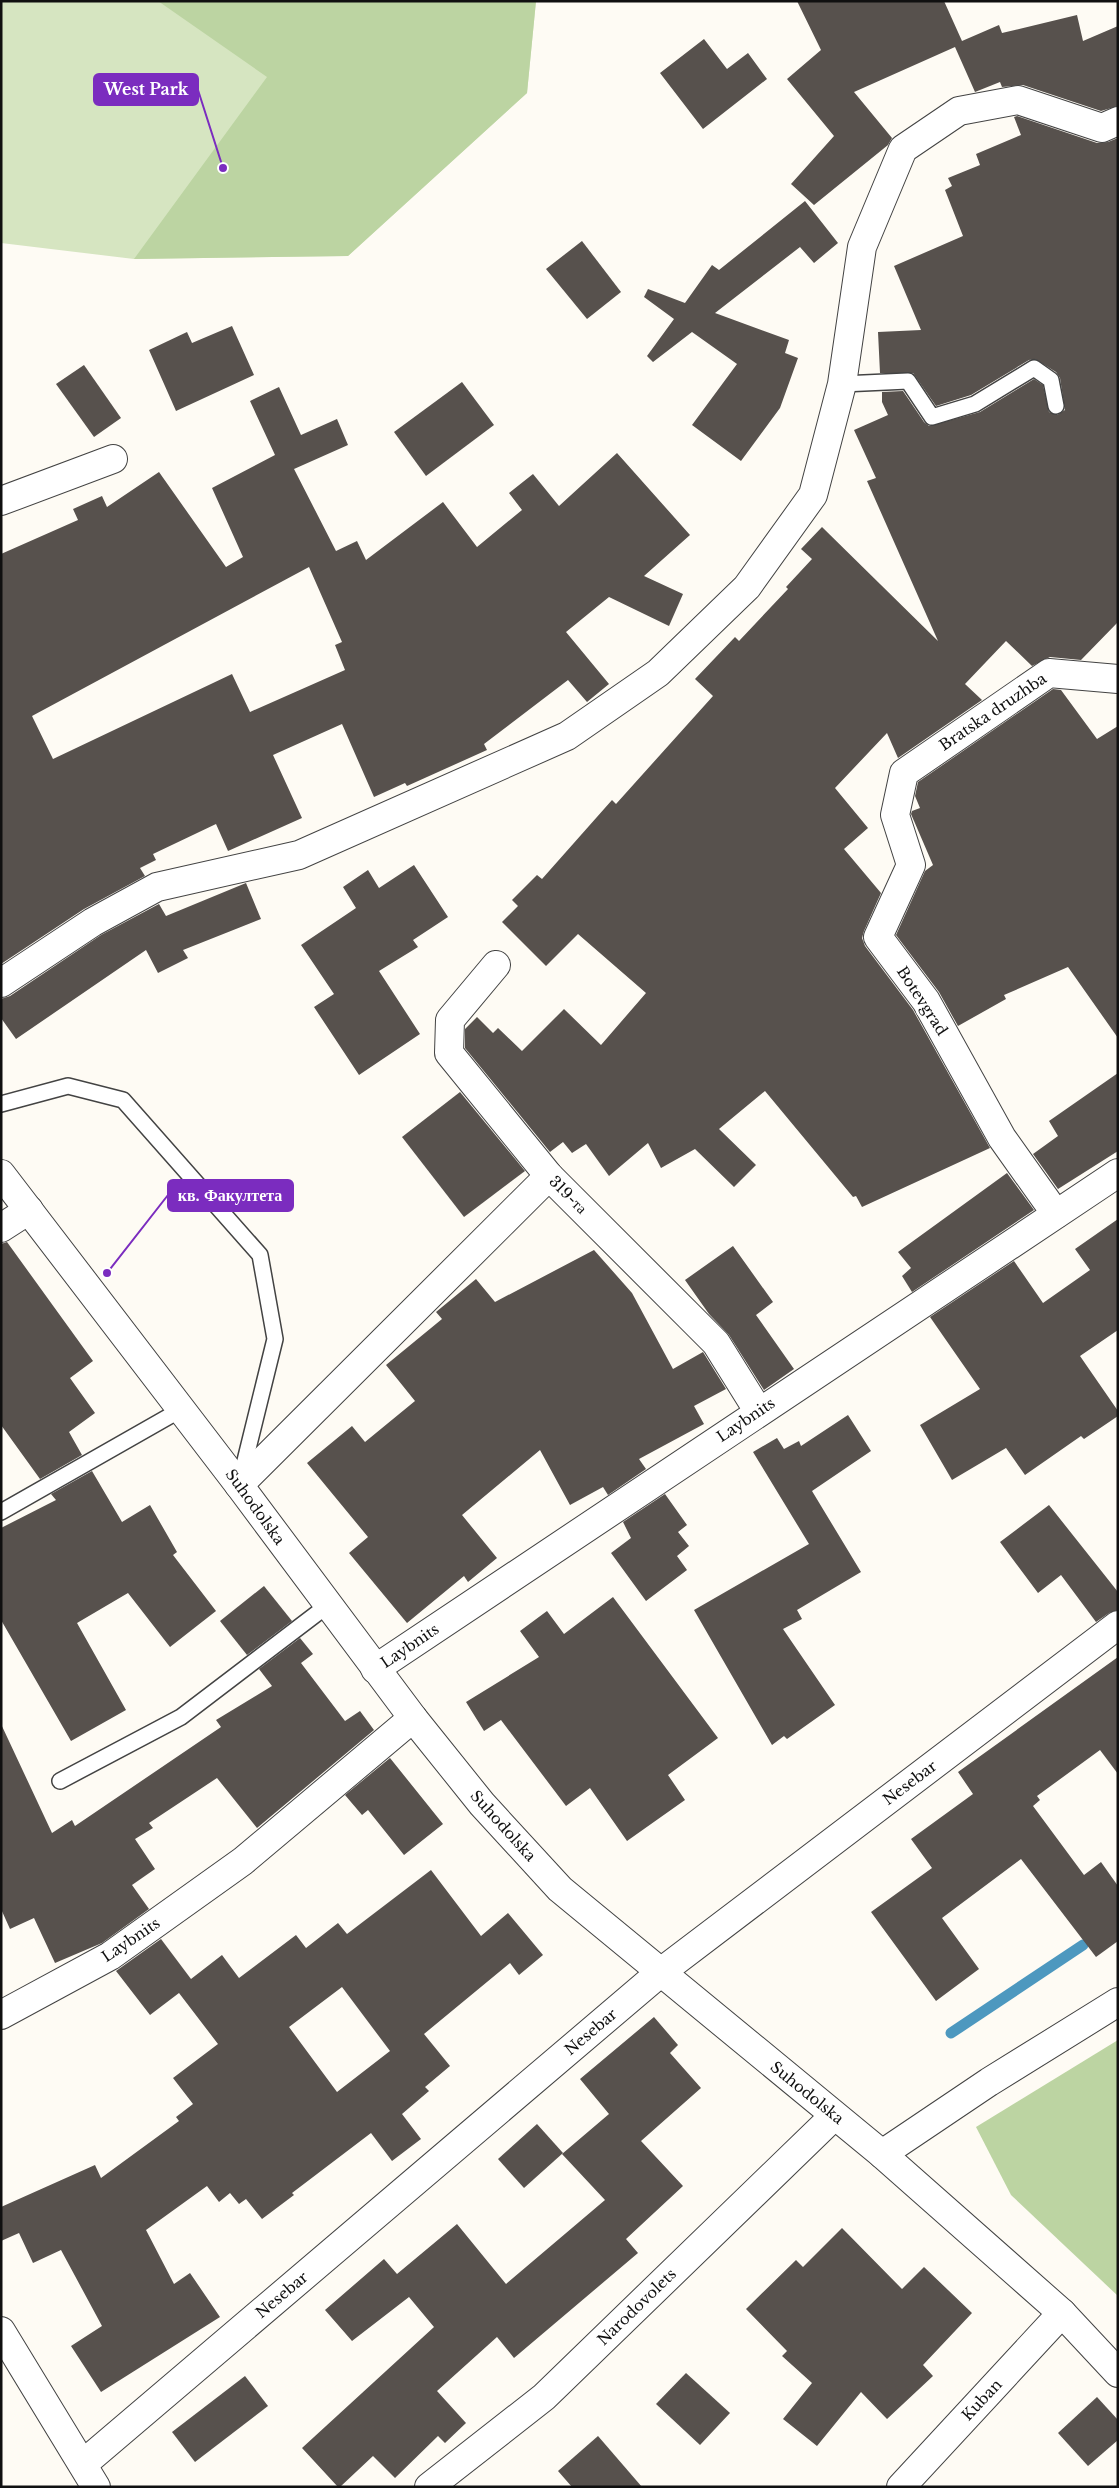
<svg xmlns="http://www.w3.org/2000/svg" width="1119" height="2488" font-family="'Libre Baskerville',serif">
<rect width="100%" height="100%" fill="#fefbf4"/>
<!-- green -->
<polygon fill="#d6e5c1" points="1,1 536,1 527,93 348,256 134,259 1,243"/>
<!-- forest -->
<g fill="#bcd4a2">
<polygon points="158,1 536,1 527,93 348,256 134,259 267,77"/>
<polygon points="1118,2040 1118,2296 1011,2195 976,2127"/>
</g>
<g fill="none" stroke-linecap="round" stroke-linejoin="round">
<!-- stream -->
<polyline stroke="#4d98bf" stroke-width="11" points="951,2033 1083,1945"/>
</g>
<!-- building -->
<g fill="#57514d" fill-rule="evenodd">
<polygon points="797,1 944,1 962,41 999,25 1002,33 1077,15 1083,41 1118,26 1118,106 1101,111 1023,85 1002,87 1000,82 975,92 955,47 854,92 892,138 888,145 814,205 791,184 834,136 787,79 821,50"/>
<polygon points="704,39 727,69 748,53 767,79 703,129 660,73"/>
<polygon points="1017,116 1097,143 1108,142 1118,138 1118,622 1081,660 1050,657 1032,666 1006,641 965,684 982,700 898,758 887,733 835,788 868,828 844,849 881,893 864,931 862,938 865,946 913,1010 990,1148 862,1207 856,1196 853,1197 765,1091 719,1129 756,1165 734,1187 695,1149 661,1168 648,1143 609,1176 586,1144 572,1153 563,1142 550,1152 465,1048 465,1029 477,1017 493,1033 498,1028 522,1051 564,1009 601,1045 646,993 578,934 546,966 502,922 518,906 512,900 537,875 542,879 612,800 616,804 713,696 695,679 735,637 739,641 788,589 786,587 812,559 801,549 822,527 938,641 867,481 876,478 854,430 888,415 882,402 882,392 903,391 924,422 929,426 980,412 1034,379 1043,385 1049,412 1057,415 1065,410 1060,378 1056,372 1035,359 1029,360 971,395 936,406 913,373 880,373 878,332 921,330 894,266 963,236 945,190 952,186 948,178 980,165 976,154 1021,135 1014,117"/>
<polygon points="805,201 838,243 814,263 800,247 715,313 789,340 785,353 798,358 780,408 741,461 692,425 737,364 692,332 653,362 647,356 674,319 644,297 648,289 685,303 712,265 719,270"/>
<polygon points="582,241 621,292 587,319 546,269"/>
<polygon points="232,326 254,375 176,411 149,350 187,332 192,343"/>
<polygon points="84,365 121,418 94,437 56,384"/>
<polygon points="462,382 494,425 426,476 394,432"/>
<path d="M279 387 301 435 337 419 348 445 294 469 336 551 357 541 366 560 443 502 477 547 522 510 509 493 533 474 559 506 617 453 690 535 644 576 683 594 669 626 609 597 566 632 609 684 587 702 568 680 484 744 487 750 407 786 405 783 374 797 342 724 273 755 302 818 228 851 216 824 153 854 156 860 140 868 145 876 84 909 1 964V554L78 520 73 509 102 496 107 507 159 472 226 567 243 557 212 488 275 455 250 401ZM309 567 342 642 335 645 345 670 250 712 232 674 53 759 32 716Z"/>
<polygon points="1053,689 1061,690 1097,739 1118,726 1118,1038 1068,967 1004,995 1006,999 958,1026 939,992 896,935 925,871 933,865 911,814 912,811 920,808 915,796 918,782"/>
<polygon points="414,865 448,917 413,940 418,947 379,971 420,1034 359,1075 314,1007 334,994 301,945 356,908 343,887 368,870 379,888"/>
<polygon points="246,883 261,919 183,950 188,958 158,973 146,950 16,1039 1,1018 1,999 10,996 101,935 159,904 166,916"/>
<polygon points="1118,1073 1118,1151 1058,1189 1033,1154 1058,1136 1049,1121"/>
<polygon points="460,1092 525,1171 464,1217 402,1137"/>
<polygon points="1007,1173 1034,1210 912,1292 902,1276 911,1268 898,1252"/>
<polygon points="1118,1219 1118,1330 1080,1356 1118,1411 1118,1416 1084,1439 1081,1436 1025,1475 1006,1448 952,1480 920,1425 980,1389 930,1317 1014,1261 1043,1303 1090,1270 1075,1249"/>
<polygon points="7,1242 93,1361 70,1378 95,1413 69,1432 82,1455 40,1479 1,1425 1,1244"/>
<polygon points="733,1246 773,1302 756,1315 794,1369 764,1390 729,1335 709,1314 685,1280"/>
<polygon points="594,1250 632,1293 673,1369 703,1352 726,1389 694,1406 704,1424 639,1459 646,1469 608,1495 603,1487 570,1505 540,1450 462,1515 497,1558 468,1582 464,1576 407,1623 349,1553 368,1537 307,1463 352,1426 365,1442 415,1401 386,1365 442,1319 436,1312 476,1279 495,1302"/>
<polygon points="848,1415 871,1451 812,1491 861,1572 797,1610 802,1619 783,1629 835,1705 787,1739 784,1736 772,1745 694,1610 809,1544 753,1452 777,1438 784,1449 799,1441 801,1446"/>
<polygon points="92,1471 122,1522 150,1505 177,1552 173,1555 216,1611 170,1647 128,1593 77,1623 126,1710 71,1741 1,1620 1,1528 56,1500 51,1494"/>
<polygon points="665,1494 687,1525 678,1532 689,1546 677,1556 687,1570 646,1601 611,1553 631,1538 623,1522"/>
<polygon points="1049,1505 1118,1592 1118,1610 1109,1613 1096,1622 1061,1575 1038,1593 1000,1542"/>
<polygon points="264,1586 292,1621 247,1655 220,1621"/>
<polygon points="613,1597 718,1738 668,1775 685,1800 627,1841 590,1788 566,1806 501,1720 484,1731 466,1702 539,1657 520,1631 547,1611 564,1634"/>
<polygon points="300,1638 313,1654 301,1663 345,1721 360,1711 374,1730 257,1828 217,1778 149,1823 153,1828 135,1839 155,1869 132,1885 149,1909 102,1943 55,1963 34,1918 10,1929 1,1909 1,1724 52,1833 72,1820 75,1826 221,1727 216,1720 272,1686 259,1669"/>
<polygon points="1118,1657 1118,1774 1100,1750 1037,1796 1040,1800 1033,1806 1084,1875 1101,1862 1118,1886 1118,1941 1096,1957 1021,1859 942,1918 979,1969 936,2001 871,1912 932,1868 911,1839 973,1794 958,1772"/>
<polygon points="390,1758 443,1824 404,1855 368,1810 362,1815 345,1795"/>
<path d="M431 1870 481 1936 508 1913 543 1955 519 1975 510 1963 424 2034 450 2066 425 2087 429 2091 402 2114 421 2139 392 2161 371 2133 292 2193 294 2195 262 2219 246 2199 239 2204 230 2193 219 2202 207 2186 146 2230 174 2284 190 2273 220 2317 101 2392 71 2346 102 2326 61 2250 33 2263 19 2233 1 2241V2207L95 2165 101 2178 179 2121 176 2117 193 2104 173 2078 218 2044 179 1993 150 2015 116 1971 161 1939 191 1979 222 1955 239 1978 296 1935 306 1948 338 1923 347 1934ZM342 1987 390 2051 337 2092 289 2027Z"/>
<polygon points="654,2017 678,2045 670,2053 701,2088 641,2141 683,2186 626,2239 638,2253 514,2358 497,2337 437,2391 466,2423 445,2443 438,2436 395,2478 373,2456 340,2487 338,2487 302,2448 434,2327 409,2297 352,2341 325,2310 384,2259 397,2274 457,2224 506,2284 605,2200 562,2154 609,2114 580,2079"/>
<polygon points="537,2124 563,2153 524,2188 498,2159"/>
<polygon points="842,2228 902,2289 924,2267 972,2313 923,2365 933,2376 887,2419 861,2392 817,2446 783,2419 812,2383 782,2356 787,2351 746,2309 796,2260 803,2267"/>
<polygon points="686,2373 730,2413 700,2445 656,2404"/>
<polygon points="245,2376 268,2406 195,2462 172,2432"/>
<polygon points="1097,2397 1118,2420 1118,2440 1088,2466 1058,2433"/>
<polygon points="598,2436 642,2487 572,2487 558,2471"/>
</g>
<g fill="none" stroke-linecap="round" stroke-linejoin="round">
<!-- service casing -->
<g stroke="#434343" stroke-width="18">
<g id="service">
<polyline points="842,384 908,381 932,417 975,404 1034,368 1051,380 1056,406"/>
<polyline points="1,1104 68,1086 123,1100 260,1255 275,1339 241,1477"/>
<polyline points="1,1512 182,1409"/>
<polyline points="60,1781 181,1717 328,1605"/>
</g>
</g>
<!-- minor casing -->
<g stroke="#434343" stroke-width="30">
<g id="minor">
<polyline points="1,501 113,459"/>
<polyline points="496,965 450,1020 449,1053 549,1176 716,1343 759,1412"/>
<polyline points="1,983 93,922 157,887 299,855 567,736 658,673 747,587 813,495 842,384 862,247 903,149 959,111 1018,100 1102,128 1118,121"/>
<polyline points="1056,1214 1002,1138 926,1001 878,937 911,865 895,815 904,773 1049,673 1118,679"/>
<polyline points="1,1228 29,1210"/>
<polyline points="239,1485 549,1176"/>
<polyline points="375,1669 1118,1173"/>
<polyline points="1,2015 110,1956 243,1861 413,1718"/>
<polyline points="882,2154 989,2082 1118,2002"/>
<polyline points="83,2464 661,1972 1118,1625"/>
<polyline points="429,2487 544,2397 834,2116"/>
</g>
</g>
<!-- tertiary casing -->
<g stroke="#434343" stroke-width="30">
<g id="tertiary">
<polyline points="1,1174 239,1485 413,1718 482,1804 560,1889 882,2154 1062,2313 1118,2373"/>
<polyline points="1,2331 96,2487"/>
<polyline points="901,2487 1062,2313"/>
</g>
</g>
<!-- service -->
<use href="#service" stroke="#fff" stroke-width="15"/>
<!-- minor -->
<use href="#minor" stroke="#fff" stroke-width="28"/>
<!-- tertiary -->
<use href="#tertiary" stroke="#fff" stroke-width="28"/>
</g>
<g text-anchor="middle" stroke-width="5" stroke-linejoin="round" paint-order="stroke">
<!-- street labels -->
<g font-size="15" fill="#101010" stroke="#fff">
<text transform="translate(993 712) rotate(-34)" y="5">Bratska druzhba</text>
<text transform="translate(922 1001) rotate(57)" y="5">Botevgrad</text>
<text transform="translate(568 1195) rotate(45)" y="5">319-та</text>
<text transform="translate(746 1420) rotate(-34)" y="5">Laybnits</text>
<text transform="translate(255 1507) rotate(54)" y="5">Suhodolska</text>
<text transform="translate(410 1646) rotate(-34)" y="5">Laybnits</text>
<text transform="translate(910 1783) rotate(-37)" y="5">Nesebar</text>
<text transform="translate(503 1826) rotate(48)" y="5">Suhodolska</text>
<text transform="translate(131 1940) rotate(-34)" y="5">Laybnits</text>
<text transform="translate(591 2032) rotate(-40)" y="5">Nesebar</text>
<text transform="translate(807 2093) rotate(39)" y="5">Suhodolska</text>
<text transform="translate(282 2295) rotate(-40)" y="5">Nesebar</text>
<text transform="translate(637 2307) rotate(-44)" y="5">Narodovolets</text>
<text transform="translate(982 2400) rotate(-47)" y="5">Kuban</text>
</g>
</g>
<!-- callouts -->
<path fill="none" stroke="#7b2cbf" stroke-width="2" d="M223 168L198 90M107 1273L168 1195"/>
<g fill="#7b2cbf" stroke="#fff" stroke-width="2">
<circle cx="223" cy="168" r="5"/>
<circle cx="107" cy="1273" r="5"/>
</g>
<g fill="#7b2cbf" stroke="#7b2cbf" stroke-width="2">
<rect x="94" y="74" width="104" height="31" rx="5"/>
<rect x="168" y="1180" width="125" height="31" rx="5"/>
</g>
<g font-size="16" text-anchor="middle" font-weight="bold" fill="#fff">
<text x="146" y="95">West Park</text>
<text x="230" y="1201">кв. Факултета</text>
</g>
<!-- border -->
<rect width="1119" height="2488" fill="none" stroke="#101010" stroke-width="5"/>
</svg>
